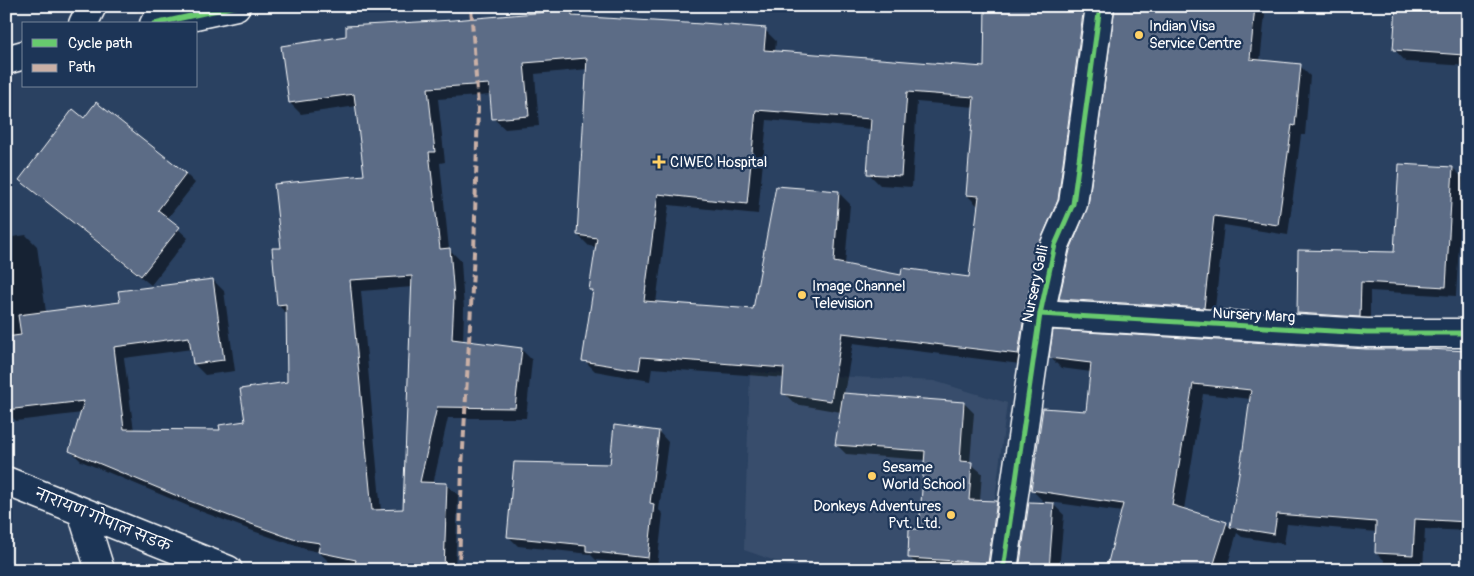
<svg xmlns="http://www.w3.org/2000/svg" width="1474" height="576" font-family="Pangolin,'Playpen Sans Deva',sans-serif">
<rect width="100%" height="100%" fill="#2a4161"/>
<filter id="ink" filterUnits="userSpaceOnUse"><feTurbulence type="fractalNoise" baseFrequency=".02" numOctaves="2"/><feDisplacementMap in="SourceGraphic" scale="10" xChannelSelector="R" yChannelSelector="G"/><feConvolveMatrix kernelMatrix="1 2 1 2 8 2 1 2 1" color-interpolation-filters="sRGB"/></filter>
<g filter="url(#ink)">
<!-- built -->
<polygon fill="#394e6c" points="750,372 934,381 1007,403 986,570 801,570 744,550"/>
<!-- shadow -->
<g fill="#0007" fill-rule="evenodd">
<polygon points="131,6 181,6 138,13"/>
<path d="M987 6H1089L1096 14 1029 365 853 343 844 394 964 403 974 413 970 463 982 473 980 501 997 502 1007 512 998 570H953L919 567 909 557 920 531 925 460 846 454 836 444 841 412 795 404 784 393 785 378 652 368 650 381 595 371 584 360 594 292 591 289 597 247 589 246 578 235 588 69 535 74 539 126 505 129 493 118 491 95 438 99 445 162 440 163 449 249 461 261 464 310 463 342 521 349 532 360 526 418H448L433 484H446L458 495 455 570H363L330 563 319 552 305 549 253 531 200 511 81 461 70 450 82 413 16 421 6 411V238L26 235 37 246 46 312 121 303 213 280 224 291 235 371 205 375 194 364 192 349 124 358 134 431H222L247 422 288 383 287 314 278 305 282 249 365 176 357 106 301 114 290 103 453 21 571 11 578 18 765 30 776 41 775 52 985 68ZM917 102 975 107 967 195 978 206 970 278 902 276 845 265 850 204 838 192 754 311 656 303 669 205 758 214 767 120 871 129 869 174 880 185 912 187ZM413 287 405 510 381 511 361 291Z"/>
<polygon points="1117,6 1256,6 1265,15 1260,62 1300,66 1310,76 1305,135 1301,135 1288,235 1224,225 1214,317 1071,309 1061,299 1090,206"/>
<polygon points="1397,6 1468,6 1468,66 1406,62 1394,49"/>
<polygon points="97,104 186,174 195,183 167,219 188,238 151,285 30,189 20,180 85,119"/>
<polygon points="1453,168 1463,178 1456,296 1370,291 1370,326 1308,323 1298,313 1395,253"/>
<path d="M1366 350 1468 352V531L1425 529 1423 570H1383L1384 560 1376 553 1377 532 1287 524 1284 544 1242 537 1237 533 1226 570H1112L1122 512 1043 501 1032 490 1087 412 1091 372 1061 368 1051 358ZM1203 394 1251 399 1245 449 1231 528 1226 523 1184 509Z"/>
<polygon points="615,426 659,432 668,442 659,510 663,514 657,567 682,570 635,570 636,564 596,560 590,554 518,546 509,537 612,466"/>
<polygon points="1054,505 1064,515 1059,570 1020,570"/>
</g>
<!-- building -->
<g fill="#5b6c86" stroke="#fff" fill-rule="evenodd">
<path d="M985 6H1084L1058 200 1040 242 1025 311 1018 354 842 333 831 401 782 394 784 368 641 357 639 370 582 361 593 290H589L597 238 577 235 587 58 524 63 529 116 492 119 489 84 428 88 435 152H429L440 249 450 248 454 298 452 339 522 348 515 408 437 407 420 482 447 483 444 570H379L355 564 356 560 318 552 320 543 293 539 240 520 187 500 69 451 84 401 6 410V337L21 335 18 315 120 302 118 291 213 279 224 360 193 364 189 337 114 347 124 429 220 430 219 425 245 421 240 389 287 382 286 304 277 305 272 248H281L274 184 364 175 354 94 289 103 281 46 346 36V26L453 20 571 10 572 16 702 24 703 23 766 28 764 50 984 67ZM907 92 974 97 966 195 979 196 969 277 902 268 901 275 834 262 839 191 776 186 753 309 644 301 658 194 747 204 756 110 871 119 867 174 901 176ZM412 276 403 509 372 510 350 280Z"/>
<polygon points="1115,6 1255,6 1250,59 1301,64 1295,126 1292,125 1278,225 1214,216 1204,308 1059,299 1070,250 1088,206"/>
<polygon points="1396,6 1467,6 1464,55 1393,50"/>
<polygon points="96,102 186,173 158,210 180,227 141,276 19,180 73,109 84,118"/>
<polygon points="1399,164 1453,167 1446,287 1361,282 1360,317 1297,313 1298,250 1394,252"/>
<polygon points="1053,330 1366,349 1426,349 1468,351 1468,522 1415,519 1413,555 1375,553 1376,522 1277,514 1274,534 1230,527 1243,449 1251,390 1193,384 1172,505 1227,522 1212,570 1106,570 1123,504 1031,490 1043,408 1086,411 1091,363 1049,358"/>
<polygon points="843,393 964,402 960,461 972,462 969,500 997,501 988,563 908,558 909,529 919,529 925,451 835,445"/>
<polygon points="614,425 659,431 650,503 654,504 648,558 586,551 586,545 507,537 514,462 610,464"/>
<polygon points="1029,502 1054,503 1049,570 1019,570"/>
</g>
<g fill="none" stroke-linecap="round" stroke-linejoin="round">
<!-- minor casing -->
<g stroke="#fff" stroke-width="31">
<g id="minor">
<polyline points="83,24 92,6"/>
<polyline points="154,24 236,6"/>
<polyline points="6,60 24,55"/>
<polyline points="1040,314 1367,333 1468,333"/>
<polyline points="82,512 100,570"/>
<polyline points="1003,570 1040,314 1055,245 1073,204 1100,6"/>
</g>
</g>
<!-- major casing -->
<g stroke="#fff" stroke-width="31">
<polyline id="major" points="6,481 228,570"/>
</g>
<!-- minor -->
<use href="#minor" stroke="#1d3557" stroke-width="28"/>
<!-- major -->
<use href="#major" stroke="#1d3557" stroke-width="28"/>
<!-- quiet -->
<polyline stroke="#cab0a6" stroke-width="4" stroke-dasharray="8 4" stroke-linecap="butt" points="459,570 462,467 474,253 478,106 471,6"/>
<!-- cycleway casing -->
<g stroke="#1d3557" stroke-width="8">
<g id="cycleway">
<polyline points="154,24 236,6"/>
<polyline points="1040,314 1367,333 1468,333"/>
<polyline points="1003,570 1040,314 1055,245 1073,204 1100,6"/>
</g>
</g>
<!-- cycleway -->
<use href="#cycleway" stroke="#67ca6e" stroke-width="5"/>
</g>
</g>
<!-- markers -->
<g fill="#ffd166" stroke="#1d3557" stroke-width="2">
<circle cx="1139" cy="35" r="5"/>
<path d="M656.5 154.5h5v5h5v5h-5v5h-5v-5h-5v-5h5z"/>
<circle cx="802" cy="295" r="5"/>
<circle cx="872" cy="476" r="5"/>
<circle cx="951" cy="515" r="5"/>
</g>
<g text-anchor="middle" stroke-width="4.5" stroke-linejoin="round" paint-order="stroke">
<!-- poi labels -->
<g font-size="15" fill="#fff" stroke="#1d3557" text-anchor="start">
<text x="1149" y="31">Indian Visa<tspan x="1149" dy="17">Service Centre</tspan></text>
<text x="670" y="167">CIWEC Hospital</text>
<text x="812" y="291">Image Channel<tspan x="812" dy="17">Television</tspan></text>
<text x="882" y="472">Sesame<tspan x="882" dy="17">World School</tspan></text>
<text x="941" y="511" text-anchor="end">Donkeys Adventures<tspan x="941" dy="17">Pvt. Ltd.</tspan></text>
</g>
<!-- street labels -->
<g font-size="15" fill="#fff" stroke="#1d3557">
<text transform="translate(1035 284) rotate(-78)" y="5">Nursery Galli</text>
<text transform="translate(1254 315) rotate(3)" y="5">Nursery Marg</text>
<text transform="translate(103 520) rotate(22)" y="5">नारायण गोपाल सडक</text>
</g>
</g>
<!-- margin -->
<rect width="1474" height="576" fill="none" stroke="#1d3557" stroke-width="25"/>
<rect x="12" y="12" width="1449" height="551" fill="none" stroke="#fff" stroke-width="2" filter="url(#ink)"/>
<!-- legend -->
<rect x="22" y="22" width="175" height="65" fill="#1d3557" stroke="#77869a"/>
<rect x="32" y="39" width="25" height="8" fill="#67ca6e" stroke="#77869a"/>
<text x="68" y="48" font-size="15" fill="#ffffff">Cycle path</text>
<rect x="32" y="64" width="25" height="8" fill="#cab0a6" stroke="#77869a"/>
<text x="68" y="72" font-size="15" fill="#ffffff">Path</text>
</svg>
